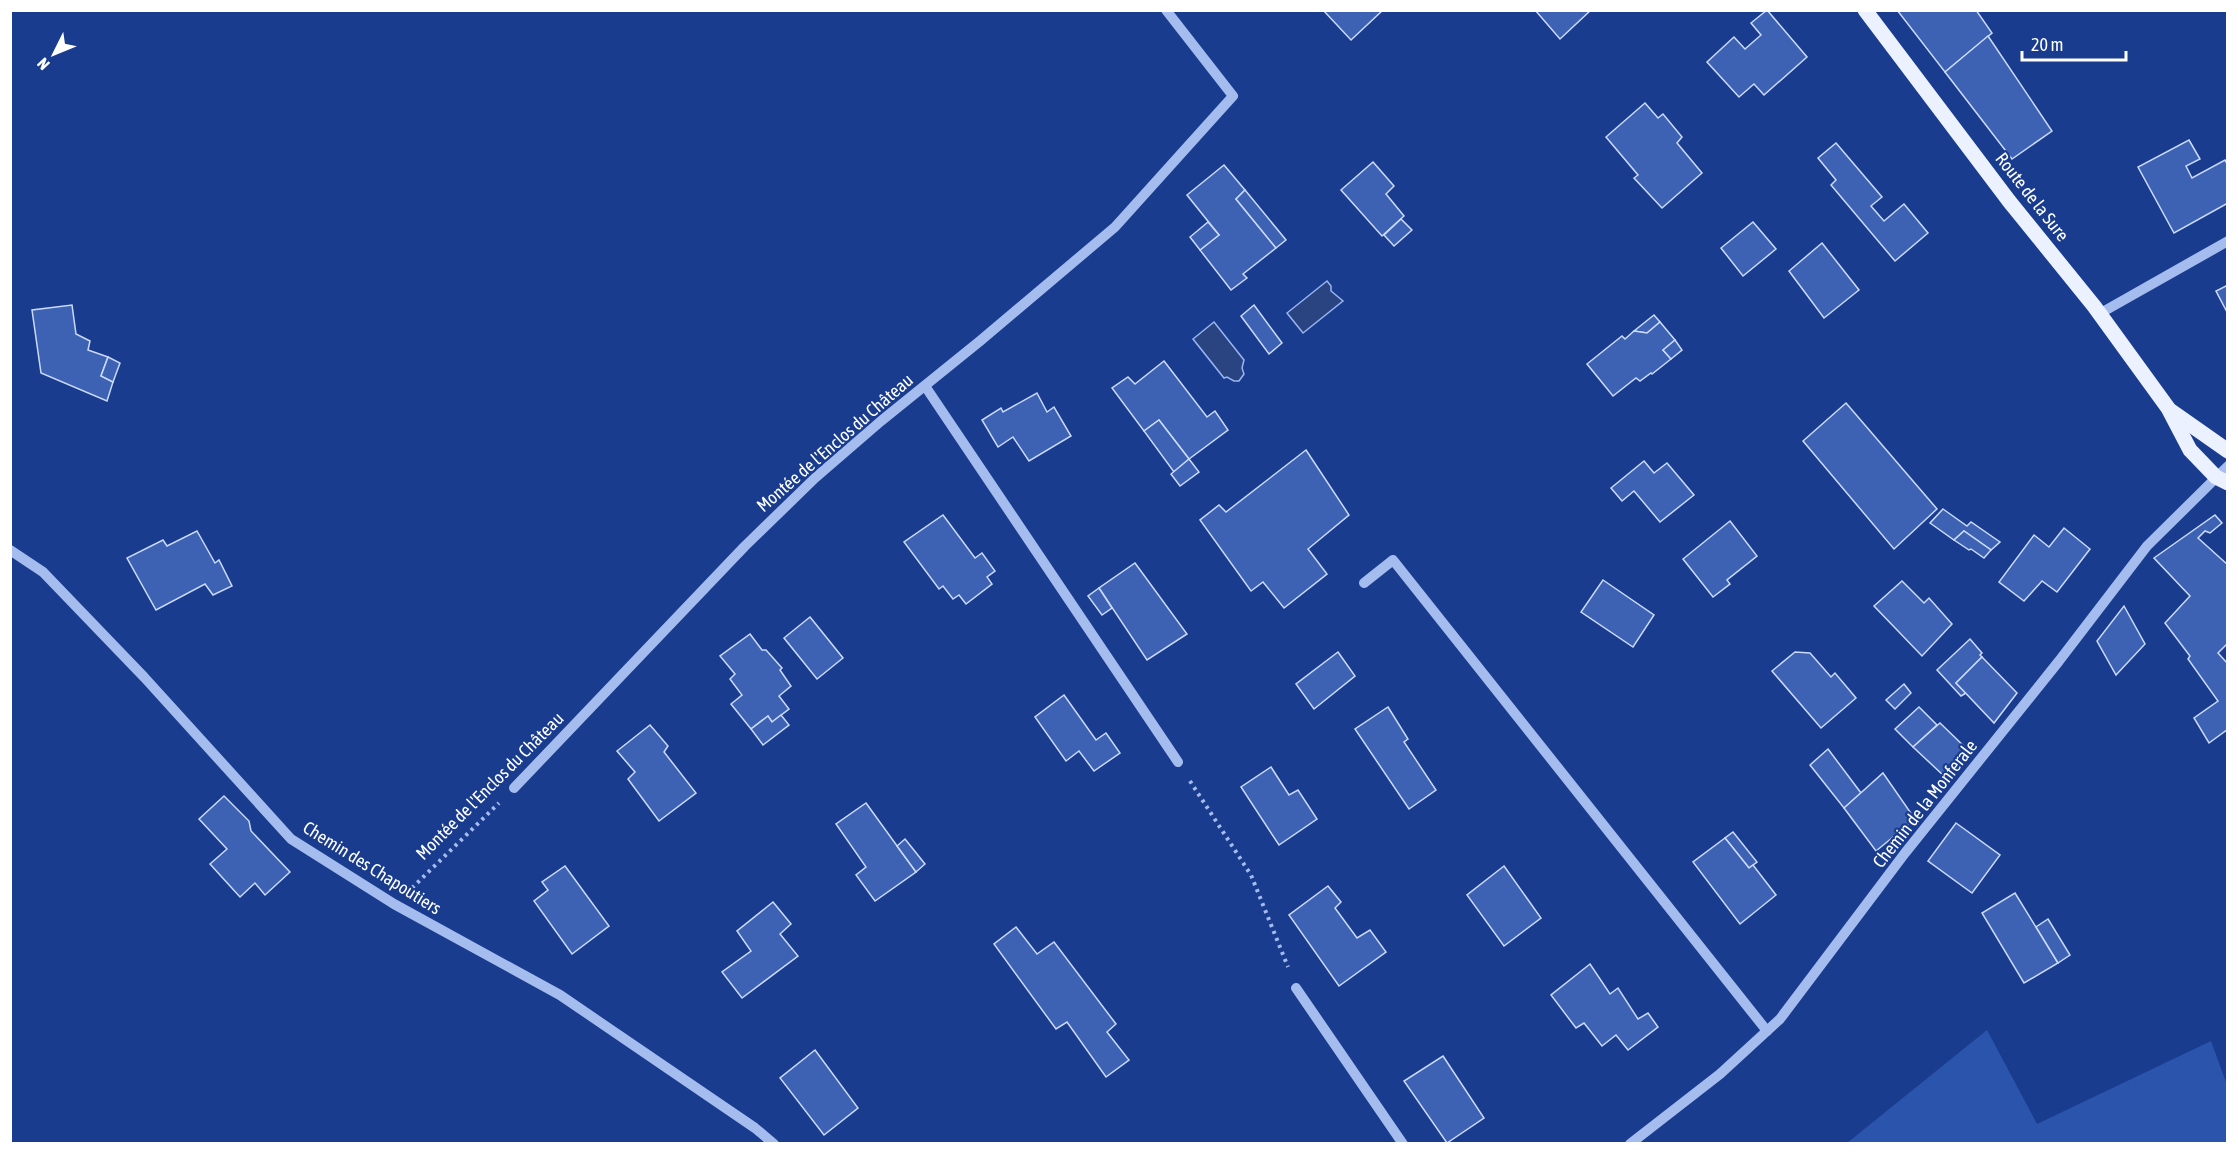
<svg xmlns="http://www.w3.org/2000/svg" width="2238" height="1154" font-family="'Asap Condensed',sans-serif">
<rect width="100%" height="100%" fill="#193c8e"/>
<!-- green -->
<polygon fill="#2b54ac" points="1987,1030 2037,1124 2211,1041 2227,1085 2227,1143 1847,1143"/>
<!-- water -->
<g fill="#2a4481" stroke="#98b5f1" stroke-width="1.5">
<polygon points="1327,281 1331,286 1331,291 1343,301 1303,333 1287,313"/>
<polygon points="1214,322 1244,360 1242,368 1244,374 1239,381 1234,381 1227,377 1224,378 1193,339"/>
</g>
<!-- building -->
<g fill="#3d62b4" stroke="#cbdafa" stroke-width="1.5">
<polygon points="1323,10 1383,10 1351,40"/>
<polygon points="1535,10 1591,10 1560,39"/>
<polygon points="1767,10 1807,57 1764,95 1754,84 1739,97 1707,62 1734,37 1745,49 1761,35 1751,23"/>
<polygon points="1897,10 1976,10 1992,33 1945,72"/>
<polygon points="1988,36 2052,131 2012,159 1945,72"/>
<polygon points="1645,103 1658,118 1663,114 1682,137 1677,143 1702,173 1662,208 1634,178 1638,175 1606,137"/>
<polygon points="2189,140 2200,159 2186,166 2192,178 2225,160 2228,166 2228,203 2174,233 2138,167"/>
<polygon points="1836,143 1882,197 1871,206 1884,221 1904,204 1928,233 1895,261 1831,185 1836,180 1818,158"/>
<polygon points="1373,162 1394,186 1386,194 1404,216 1382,236 1341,190"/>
<polygon points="1224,165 1245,190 1236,199 1276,248 1243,274 1247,278 1231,290 1200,250 1219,235 1187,195"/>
<polygon points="1245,190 1286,240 1276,248 1236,199"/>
<polygon points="1401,219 1412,230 1394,246 1384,235"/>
<polygon points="1208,222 1219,235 1200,250 1190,237"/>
<polygon points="1753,222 1776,249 1743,276 1721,248"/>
<polygon points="1822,243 1859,290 1824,318 1789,271"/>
<polygon points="2228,285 2228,314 2216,291"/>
<polygon points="72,305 76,334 90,341 88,350 108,357 101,376 113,382 107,401 41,373 32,310"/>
<polygon points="1254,305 1282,343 1269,354 1241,316"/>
<polygon points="1654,315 1660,322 1647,333 1634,331"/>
<polygon points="1660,322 1675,340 1663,350 1671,359 1652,374 1651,373 1640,381 1636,378 1613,396 1587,364 1622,336 1625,339 1634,331 1647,333"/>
<polygon points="1675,340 1682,350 1671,359 1663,350"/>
<polygon points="108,357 120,363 113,382 101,376"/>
<polygon points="1164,361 1207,417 1215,411 1228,430 1189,459 1159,420 1144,431 1112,388 1128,377 1135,384"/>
<polygon points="1037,393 1047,412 1054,407 1071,436 1029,461 1013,437 998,447 982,420 1001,408 1003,412"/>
<polygon points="1846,403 1937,509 1894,549 1803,441"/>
<polygon points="1159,420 1189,459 1174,472 1144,431"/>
<polygon points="1306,450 1349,515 1308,549 1327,574 1284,608 1263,582 1251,591 1200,520 1219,505 1226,512"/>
<polygon points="1189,459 1199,472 1180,486 1171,474"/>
<polygon points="1644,461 1654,473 1667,463 1694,495 1660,522 1634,491 1622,501 1611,488"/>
<polygon points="1943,509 1967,526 1971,522 2000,542 1991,550 1964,531 1954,540 1930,523"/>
<polygon points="943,515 975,558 982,553 995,571 987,577 992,584 966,604 959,595 953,599 943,586 939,589 904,542"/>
<polygon points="2215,515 2222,523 2210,533 2205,531 2198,538 2228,565 2228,643 2218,653 2228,664 2228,729 2209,743 2194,718 2218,701 2188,659 2190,656 2165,623 2190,596 2154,558"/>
<polygon points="1730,521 1757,556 1727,580 1730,584 1713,597 1683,559"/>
<polygon points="2064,528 2090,549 2057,592 2042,581 2024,601 1999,582 2034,535 2049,547"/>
<polygon points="197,531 215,563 219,560 232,586 213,595 205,584 156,610 127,558 163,540 167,546"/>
<polygon points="1964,531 1991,550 1984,558 1971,549 1969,550 1954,540"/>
<polygon points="1135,563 1187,634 1147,660 1099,588"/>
<polygon points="1603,580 1654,615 1633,647 1581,612"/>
<polygon points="1902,581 1924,603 1929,598 1952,624 1922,656 1874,606"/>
<polygon points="1099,588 1112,608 1102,615 1088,596"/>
<polygon points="2124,606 2145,644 2116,675 2097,641"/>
<polygon points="810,617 843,658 817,679 784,638"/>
<polygon points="750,634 762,650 766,650 782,668 780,670 791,686 779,696 789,709 772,722 768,716 751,729 731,704 742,695 730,679 735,674 720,656"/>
<polygon points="1970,639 1982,653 1980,655 1982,657 1956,683 1966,693 1961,696 1937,670"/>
<polygon points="1338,652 1355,676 1314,709 1296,684"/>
<polygon points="1795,652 1810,653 1831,677 1835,673 1856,698 1821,728 1772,671"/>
<polygon points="1982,657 2017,693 1994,723 1956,683"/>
<polygon points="1904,684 1911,693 1895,709 1886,700"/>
<polygon points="1064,695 1096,740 1106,733 1120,753 1094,771 1079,751 1066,761 1035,717"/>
<polygon points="1388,707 1408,739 1404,742 1436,790 1409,809 1355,729"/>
<polygon points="1919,707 1937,725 1913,747 1895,729"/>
<polygon points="781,715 789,725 763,745 751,729 768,716 772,722"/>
<polygon points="1940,723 1971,753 1944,776 1913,747"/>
<polygon points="650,725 668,746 664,752 696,793 659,821 628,779 635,772 617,751"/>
<polygon points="1828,749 1861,793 1844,808 1810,765"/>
<polygon points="1271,767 1289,795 1298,790 1317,819 1279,845 1241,787"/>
<polygon points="1883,773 1915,819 1876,851 1844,808"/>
<polygon points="224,796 249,821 251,831 290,872 265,895 255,883 240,897 210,864 227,849 199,819"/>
<polygon points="866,803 916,872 875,901 856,875 866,867 836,824"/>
<polygon points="1956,823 2000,855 1972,893 1928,861"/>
<polygon points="1733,832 1757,862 1749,868 1725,838"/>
<polygon points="1725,838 1749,868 1753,865 1776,895 1740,924 1693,862"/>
<polygon points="905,839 925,864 916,872 897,846"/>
<polygon points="565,866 609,926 572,954 534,901 548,890 542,882"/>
<polygon points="1504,866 1541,918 1504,946 1467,895"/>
<polygon points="1328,886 1341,902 1335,908 1357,938 1370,930 1386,952 1339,986 1289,915"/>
<polygon points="2015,893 2058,963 2024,983 1982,913"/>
<polygon points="773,902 791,924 780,934 798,956 742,998 722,972 751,951 737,931"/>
<polygon points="2048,919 2070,955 2058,963 2036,927"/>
<polygon points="1016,927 1037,954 1054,942 1116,1024 1107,1032 1129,1060 1106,1077 1067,1022 1056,1029 994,944"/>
<polygon points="1590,964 1610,994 1618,988 1638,1019 1648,1013 1658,1027 1628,1050 1616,1035 1602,1046 1584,1023 1576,1028 1551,995"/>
<polygon points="815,1050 858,1108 824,1135 780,1078"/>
<polygon points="1443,1056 1484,1118 1447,1143 1404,1081"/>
</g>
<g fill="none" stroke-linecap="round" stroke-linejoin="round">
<!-- path -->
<g stroke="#a5bcef" stroke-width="4" stroke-dasharray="3 4.5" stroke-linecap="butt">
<polyline points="1190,781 1251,875 1288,967"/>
<polyline points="412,888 499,803"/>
</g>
<!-- minor -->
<g stroke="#a5bcef" stroke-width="10">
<polyline points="2099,314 2228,241"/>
<polyline points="925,386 1178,762"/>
<polyline points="10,550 43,572 144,677 291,839 394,904 560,995 755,1128 774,1144"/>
<polyline points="1364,583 1393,560 1767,1031"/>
<polyline points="514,788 745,546 815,478 881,421 980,341 1115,227 1233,96 1166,10"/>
<polyline points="1296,988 1403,1144"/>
<polyline points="1630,1144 1720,1074 1780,1019 1905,853 2059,661 2147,546 2228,466"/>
</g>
<!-- major -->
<g stroke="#ecf1ff" stroke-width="15">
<polyline points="1865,10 2009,201 2094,306 2168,408 2190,450 2216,477 2228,483"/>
<polyline points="2171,411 2228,451"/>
</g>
</g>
<g text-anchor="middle" stroke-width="4.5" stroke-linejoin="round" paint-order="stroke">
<!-- street labels -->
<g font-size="18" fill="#fff" stroke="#193c8e">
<text transform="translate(2032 197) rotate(52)" y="6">Route de la Sure</text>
<text transform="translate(835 443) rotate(-41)" y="6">Montée de l'Enclos du Château</text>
<text transform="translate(490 786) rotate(-45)" y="6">Montée de l'Enclos du Château</text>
<text transform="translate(1925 804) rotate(-52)" y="6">Chemin de la Monferale</text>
<text transform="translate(372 868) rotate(32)" y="6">Chemin des Chapoutiers</text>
</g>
</g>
<!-- border -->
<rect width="2238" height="1154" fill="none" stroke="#ffffff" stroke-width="24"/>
<!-- north arrow -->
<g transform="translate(54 54) rotate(227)" stroke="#193c8e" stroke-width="4.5" paint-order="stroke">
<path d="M0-4.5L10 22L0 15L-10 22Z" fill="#ffffff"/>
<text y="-9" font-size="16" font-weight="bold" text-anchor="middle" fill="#ffffff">N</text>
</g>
<!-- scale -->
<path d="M2022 51v9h104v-9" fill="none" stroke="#ffffff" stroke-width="3"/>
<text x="2031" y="51" font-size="18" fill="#ffffff" stroke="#193c8e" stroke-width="4.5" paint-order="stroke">20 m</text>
</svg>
